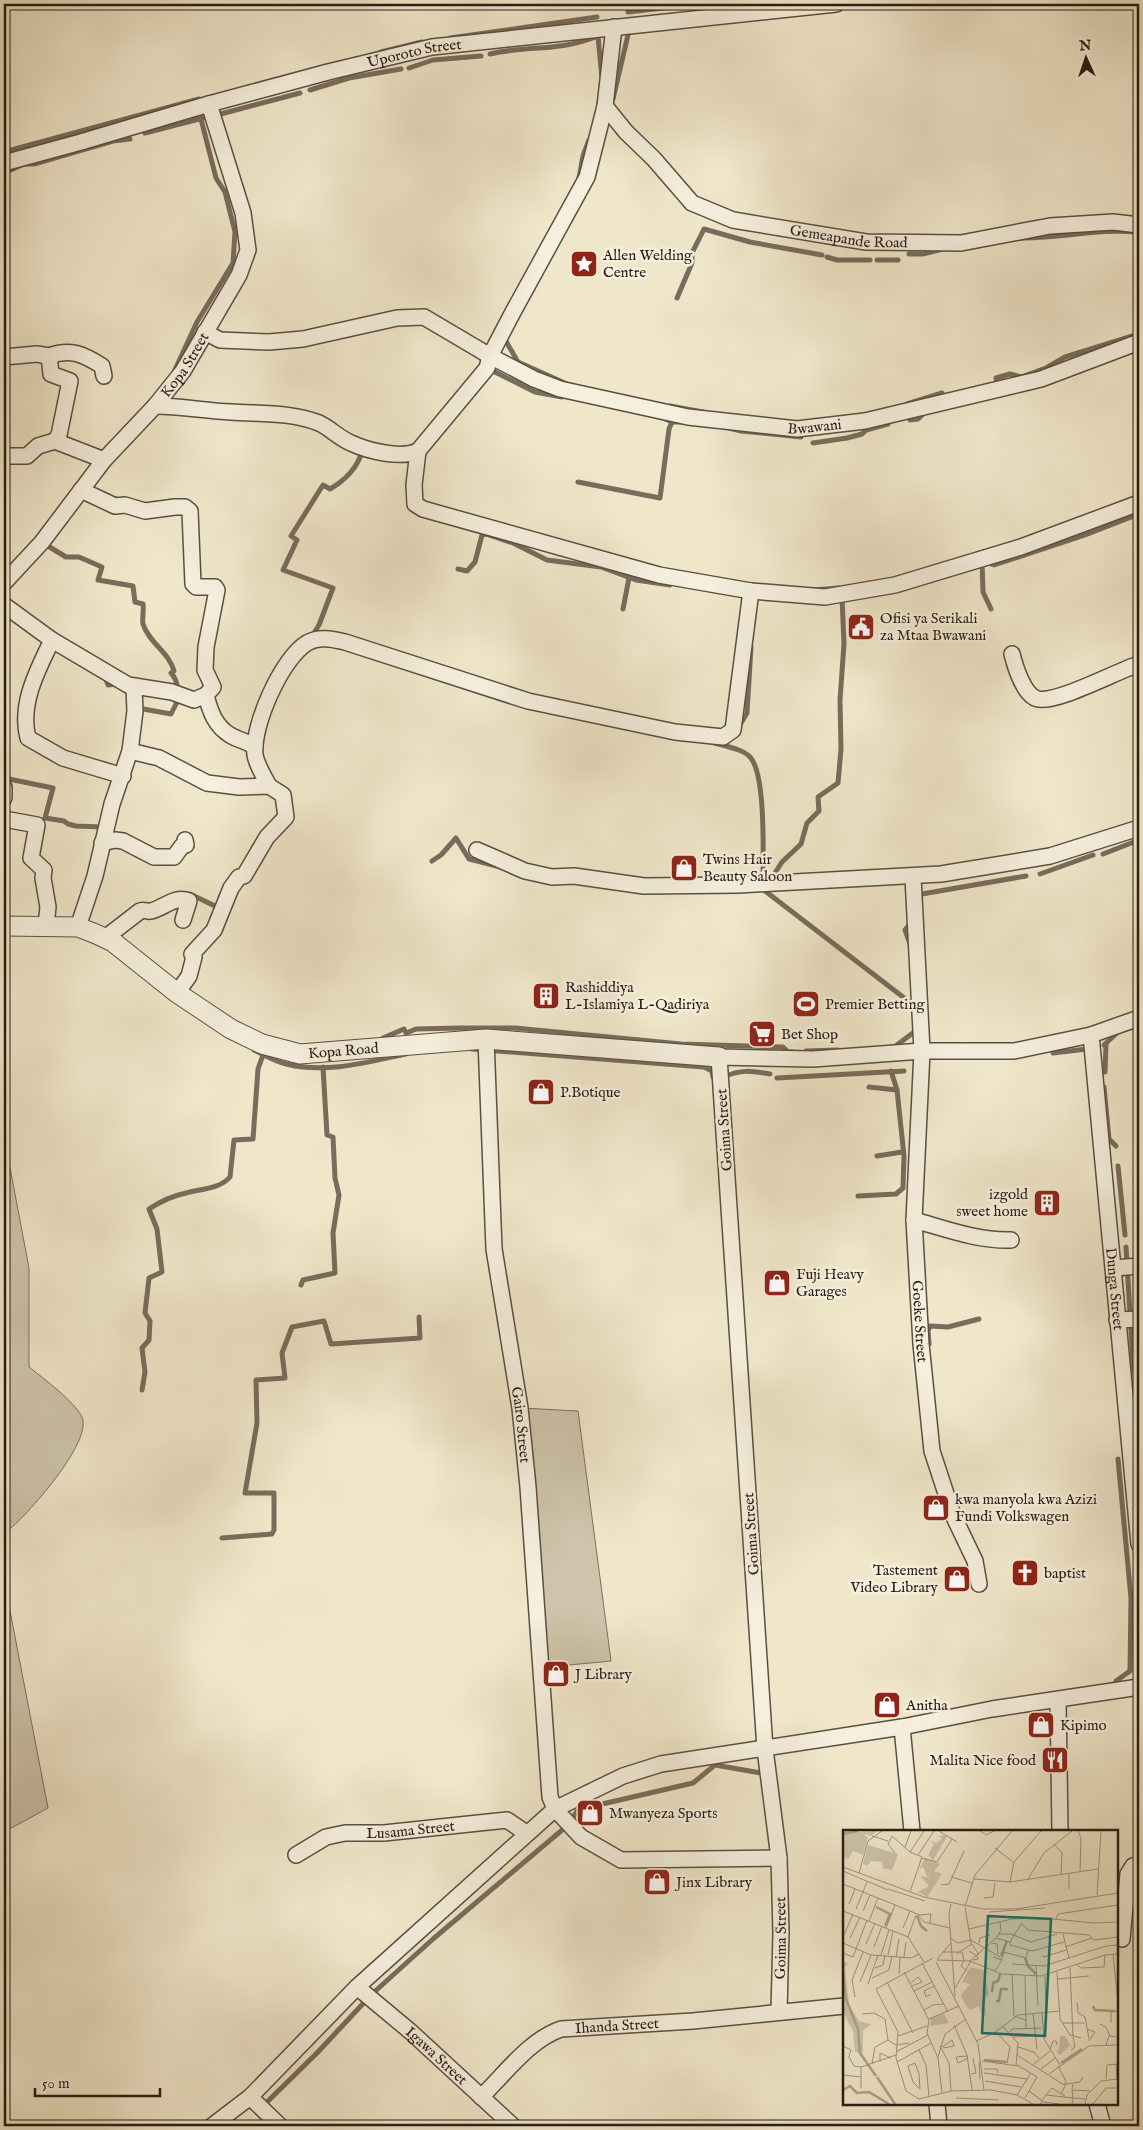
<svg xmlns="http://www.w3.org/2000/svg" width="1143" height="2130" font-family="'IM FELL English',serif">
<rect width="100%" height="100%" fill="#f0e7ca"/>
<filter id="stains"><feTurbulence type="fractalNoise" baseFrequency=".004" numOctaves="4"/><feColorMatrix values="0 0 0 0 .2 0 0 0 0 .09 0 0 0 0 .02 0 0 0 .5 -.17"/></filter>
<radialGradient id="worn" r=".72"><stop offset=".6" stop-color="#630" stop-opacity="0"/><stop offset="1" stop-color="#630" stop-opacity=".3"/></radialGradient>
<!-- green -->
<g fill="#cec4ab" stroke="#7c7060">
<path d="M4 1136 29 1268V1367C43 1378 75 1402 82 1417 93 1442 26 1517 6 1532V1590L48 1808 4 1832Z"/>
<polygon points="522,1408 578,1411 611,1661 548,1667"/>
</g>
<g fill="none" stroke-linecap="round" stroke-linejoin="round">
<!-- stream -->
<g stroke="#786c5c" stroke-width="5">
<polyline points="628,12 698,4"/>
<polyline points="450,38 597,17"/>
<polyline points="381,52 422,42"/>
<path d="M490 54C529 45 559 52 598 36L602 79"/>
<polyline points="409,68 433,60 481,56"/>
<polyline points="310,90 349,78 401,69"/>
<polyline points="613,99 628,35"/>
<polyline points="213,116 300,93"/>
<polyline points="145,133 203,118"/>
<polyline points="4,152 199,99"/>
<polyline points="4,173 24,164 34,164 113,141 130,139"/>
<polyline points="579,178 583,156 589,140"/>
<path d="M1020 238C1059 239 1098 228 1136 232"/>
<polyline points="909,254 923,254 943,249"/>
<polyline points="827,257 837,260 870,260"/>
<polyline points="877,260 898,260"/>
<polyline points="677,298 692,263 692,253 704,229 750,242 822,255"/>
<polyline points="503,336 518,362 567,384"/>
<polyline points="489,369 535,392 562,397"/>
<polyline points="173,374 197,322 233,263 235,232 225,192 216,178 201,119"/>
<polyline points="991,385 997,383 996,378 1010,374 1021,377 1046,368 1065,357 1139,334"/>
<polyline points="907,404 942,393"/>
<polyline points="670,406 703,412"/>
<polyline points="663,418 672,422"/>
<polyline points="910,420 918,419 923,414 923,410"/>
<polyline points="729,428 741,431 801,437"/>
<polyline points="813,443 847,438 862,434 866,430 888,424"/>
<polyline points="578,482 660,498 669,429 672,422 684,422"/>
<path d="M43 543 66 557H79L102 567 98 580 133 586 135 602 143 604C144 610 142 618 143 624 149 643 169 652 174 671L171 673C179 682 178 691 176 702"/>
<polyline points="458,569 467,571 475,562 482,535 486,534 513,543 547,560 601,567 636,580 670,585"/>
<polyline points="813,590 839,588"/>
<polyline points="623,609 629,578"/>
<polyline points="991,609 983,592 982,561 994,565 1085,535 1139,514"/>
<path d="M312 636 319 625 333 588 283 570 297 540 291 536 323 485 330 489C344 481 359 467 362 450"/>
<polyline points="105,676 108,685 118,684"/>
<polyline points="138,708 171,714 177,702"/>
<polyline points="738,728 747,713 751,647"/>
<path d="M711 742C722 746 742 748 750 757 766 774 763 855 763 881"/>
<polyline points="4,778 53,788 45,818 64,821 68,824 76,826 102,827 103,824"/>
<polyline points="1103,854 1139,840"/>
<polyline points="432,861 441,855 456,838 469,859 497,866"/>
<polyline points="1040,874 1093,855"/>
<polyline points="769,879 773,876 782,862 801,844 807,823 819,811 818,797 838,783 841,749 840,700 844,644 842,597"/>
<polyline points="760,887 916,1007"/>
<polyline points="190,894 217,907 220,905"/>
<polyline points="922,894 1026,876"/>
<polyline points="910,944 905,930 911,923"/>
<polyline points="383,1038 404,1029 406,1033 416,1029 461,1028 515,1028 681,1044 783,1047 788,1052 793,1052"/>
<polyline points="1104,1045 1117,1033"/>
<polyline points="893,1048 918,1029"/>
<polyline points="472,1049 704,1067 712,1071 713,1077"/>
<path d="M254 1050C264 1055 276 1062 286 1064 326 1074 368 1062 406 1054"/>
<polyline points="806,1051 838,1050"/>
<polyline points="1053,1053 1087,1049"/>
<polyline points="1105,1072 1106,1044"/>
<path d="M724 1077C740 1069 752 1071 770 1074"/>
<polyline points="777,1078 904,1071"/>
<polyline points="869,1087 897,1090"/>
<polyline points="1104,1087 1109,1139 1116,1146"/>
<polyline points="877,1156 902,1152"/>
<polyline points="1118,1166 1125,1235"/>
<polyline points="858,1196 896,1194 903,1188 904,1156 897,1090 891,1071"/>
<polyline points="1126,1247 1133,1363 1135,1374 1136,1374 1139,1412"/>
<polyline points="301,1285 303,1280 335,1273 333,1233 339,1195 335,1178 333,1137 327,1135 323,1067"/>
<polyline points="929,1344 928,1331 930,1326 948,1327 979,1319"/>
<path d="M142 1390 145 1372 142 1348 149 1340 150 1321 145 1313 149 1278 162 1272 157 1229 149 1209C161 1201 172 1196 186 1193 200 1189 220 1189 230 1177L234 1140 253 1139 258 1069 263 1055"/>
<polyline points="222,1538 272,1534 274,1530 274,1493 245,1493 257,1423 256,1380 285,1378 282,1353 292,1327 324,1321 331,1344 420,1338 419,1317"/>
<polyline points="1116,1681 1130,1671 1131,1598 1118,1459"/>
<polyline points="266,2103 317,2053 372,1994 433,1939 568,1825 577,1811 585,1808 693,1783 715,1765 761,1773"/>
</g>
<!-- minor casing -->
<g stroke="#5b4f42" stroke-width="18">
<g id="minor">
<path id="s1" d="M605 106 626 132 654 159 692 203 733 220 866 242 961 243 1050 226 1113 222 1139 225"/>
<path id="s2" d="M4 163 81 142 209 104 328 72 432 47 836 4"/>
<path id="s3" d="M205 332 220 340 269 342 303 339 397 318 424 317 490 356 534 379 560 389 688 417 797 429 865 421 1041 379 1139 342"/>
<polyline points="4,357 37,354 49,356"/>
<path d="M155 406C181 406 206 411 231 412 260 414 291 412 319 423 330 428 339 438 351 443 368 451 401 459 418 451L487 368 490 356 513 312 587 177 605 106 614 27"/>
<path d="M55 441 59 435 70 381 51 374 49 356C70 348 83 354 102 366L104 376"/>
<polyline points="418,451 414,485 415,504 423,509 659,575 751,591 825,597 895,585 1021,547 1139,503"/>
<polyline points="4,456 27,456 38,446 55,441 104,460"/>
<path id="s4" d="M4 583 42 542 104 460 155 406 183 371 239 275 248 250 243 213 209 104"/>
<polyline points="4,605 52,640 128,685 172,692 194,700 206,695 213,687 205,670 206,647 217,590 215,587 196,587 193,584 190,511 185,507 175,507 145,511 125,505 115,506 81,490"/>
<path d="M52 640C38 669 19 704 28 738L63 758 123 776"/>
<path d="M1012 654C1015 666 1024 696 1038 699 1058 703 1117 671 1139 664"/>
<path d="M206 695C210 711 215 726 230 735 238 740 247 741 255 747"/>
<polyline points="130,751 159,758 207,783 239,787 269,786 283,795 286,817 267,837 244,876 239,877 231,888 214,930 192,954 194,957 189,976 177,993"/>
<path d="M269 786C264 776 257 766 255 755 252 725 282 658 307 643 319 636 332 639 345 642L528 701 675 732 723 737 733 730 751 591"/>
<polyline points="4,787 4,798"/>
<polyline points="4,819 37,825 31,858 44,870 43,878 48,907 46,925"/>
<polyline points="102,843 115,840 123,841 154,857 174,857 182,846 186,845 185,840"/>
<polyline points="477,850 525,871 552,877 574,876 644,886 738,885 941,874 1050,856 1139,828"/>
<path id="s5" d="M913 877 922 1051 914 1220 921 1344 932 1451 953 1515 975 1561 979 1584"/>
<polyline points="78,927 95,876 112,804 130,751 135,711 134,687"/>
<path d="M105 938 140 911C144 909 147 912 151 911 164 908 175 895 189 901L183 920"/>
<path id="s6" d="M1091 1035 1139 1544"/>
<path id="s7" d="M486 1039 494 1249 520 1408 528 1487 550 1797 555 1809 581 1837 621 1860 779 1858"/>
<path d="M914 1220C946 1229 978 1241 1011 1240"/>
<polyline points="1114,1268 1139,1266"/>
<polyline points="1117,1320 1139,1319"/>
<polyline points="1058,1700 1060,1831"/>
<polyline points="902,1727 912,1831"/>
<path id="s8" d="M296 1855 326 1837 345 1833H384L507 1820 526 1833"/>
<polyline points="1122,1939 1128,1874 1133,1866 1139,1865"/>
<path id="s9" d="M357 1987 411 2032 513 2126"/>
<path id="s10" d="M779 2012 781 1933 779 1858 765 1749 719 1057 813 1059 922 1051H1014L1091 1035 1139 1018"/>
<polyline points="250,2097 280,2126"/>
<path id="s11" d="M481 2097C505 2074 529 2040 561 2029L693 2021 844 2006"/>
<polyline points="937,2104 939,2126"/>
<polyline points="1097,2104 1103,2126"/>
<polyline points="212,2126 250,2097 357,1987 555,1809 623,1776 661,1764 902,1727 992,1709 1139,1687"/>
</g>
</g>
<!-- tertiary casing -->
<g stroke="#5b4f42" stroke-width="21">
<g id="tertiary">
<path id="s12" d="M4 926 78 927 96 934 113 942 177 993 231 1029 262 1044 300 1054 486 1039 719 1057"/>
</g>
</g>
<!-- minor -->
<use href="#minor" stroke="#f5efdd" stroke-width="15"/>
<!-- tertiary -->
<use href="#tertiary" stroke="#f5efdd" stroke-width="19"/>
</g>
<!-- icons -->
<defs>
<g id="sight-square" transform="scale(1.4375)"><rect x="-9" y="-9" width="18" height="18" rx="4" fill="#8f2418" stroke="#f5efdd"/><path d="M0-6L1.8-2.2L6-1.7L2.9 1.2L3.7 5.4L0 3.3L-3.7 5.4L-2.9 1.2L-6-1.7L-1.8-2.2Z" fill="#fff"/></g>
<g id="civic-square" transform="scale(1.4375)"><rect x="-9" y="-9" width="18" height="18" rx="4" fill="#8f2418" stroke="#f5efdd"/><path d="M-.6-6.5H3V-4.5H.6V-3L4-1V1h2V6H-6V1h2V-1L-.6-3ZM-1.2 2.5V6h2.4V2.5Z" fill="#fff"/></g>
<g id="shop-square" transform="scale(1.4375)"><rect x="-9" y="-9" width="18" height="18" rx="4" fill="#8f2418" stroke="#f5efdd"/><path d="M-5-2.5h2.3a2.7 3.5 0 0 1 5.4 0H5L5.5 6h-11ZM-1.5-2.5h3a1.5 2.3 0 0 0-3 0Z" fill="#fff"/></g>
<g id="building-square" transform="scale(1.4375)"><rect x="-9" y="-9" width="18" height="18" rx="4" fill="#8f2418" stroke="#f5efdd"/><path d="M-4-6H4V6H1V3H-1V6H-4ZM-2.5-4.3h1.7v1.8h-1.7ZM.8-4.3h1.7v1.8H.8ZM-2.5-1h1.7V.8h-1.7ZM.8-1h1.7V.8H.8Z" fill="#fff"/></g>
<g id="stadium-square" transform="scale(1.4375)"><rect x="-9" y="-9" width="18" height="18" rx="4" fill="#8f2418" stroke="#f5efdd"/><path d="M0-5a6.5 5 0 1 0 0 10a6.5 5 0 1 0 0-10ZM-3.5-1.8h7v3.6h-7Z" fill="#fff"/></g>
<g id="supermarket-square" transform="scale(1.4375)"><rect x="-9" y="-9" width="18" height="18" rx="4" fill="#8f2418" stroke="#f5efdd"/><path d="M-6-5.5h2.5l.6 2H6L4.5 2H-2.5L-4.4-4H-6ZM-1.5 3.2a1.3 1.3 0 1 0 .1 0ZM3 3.2a1.3 1.3 0 1 0 .1 0Z" fill="#fff"/></g>
<g id="church-square" transform="scale(1.4375)"><rect x="-9" y="-9" width="18" height="18" rx="4" fill="#8f2418" stroke="#f5efdd"/><path d="M-1.2-6h2.4v3.5h3.3v2.4h-3.3V6h-2.4V-.1h-3.3v-2.4h3.3Z" fill="#fff"/></g>
<g id="restaurant-square" transform="scale(1.4375)"><rect x="-9" y="-9" width="18" height="18" rx="4" fill="#8f2418" stroke="#f5efdd"/><path d="M-5-6h1v4h1v-4h1v4h1v-4h1v5L-1.5 .5V6h-2V.5L-5-1ZM5-6V6H3V1.5H1.5Q1.5-4 5-6Z" fill="#fff"/></g>
</defs>
<g fill-rule="evenodd">
<use href="#sight-square" x="584" y="264"/>
<use href="#civic-square" x="861" y="627"/>
<use href="#shop-square" x="684" y="868"/>
<use href="#building-square" x="546" y="996"/>
<use href="#stadium-square" x="806" y="1004"/>
<use href="#supermarket-square" x="762" y="1034"/>
<use href="#shop-square" x="541" y="1092"/>
<use href="#building-square" x="1047" y="1203"/>
<use href="#shop-square" x="777" y="1283"/>
<use href="#shop-square" x="936" y="1508"/>
<use href="#church-square" x="1025" y="1573"/>
<use href="#shop-square" x="957" y="1579"/>
<use href="#shop-square" x="556" y="1674"/>
<use href="#shop-square" x="887" y="1705"/>
<use href="#shop-square" x="1041" y="1725"/>
<use href="#restaurant-square" x="1055" y="1760"/>
<use href="#shop-square" x="590" y="1813"/>
<use href="#shop-square" x="657" y="1882"/>
</g>
<g text-anchor="middle" stroke-width="5" stroke-linejoin="round" paint-order="stroke">
<!-- street labels -->
<g font-size="15" fill="#291c14" stroke="#f5efdd">
<text dy="5" stroke="none"><textPath href="#s2" startOffset="425">Uporoto Street</textPath></text>
<text dy="5" stroke="none"><textPath href="#s1" startOffset="292">Gemeapande Road</textPath></text>
<text dy="5" stroke="none"><textPath href="#s4" startOffset="284">Kopa Street</textPath></text>
<text dy="5" stroke="none"><textPath href="#s3" startOffset="636">Bwawani</textPath></text>
<text dy="5" stroke="none"><textPath href="#s12" startOffset="376">Kopa Road</textPath></text>
<text transform="translate(724 1130) rotate(-94)" y="5">Goima Street</text>
<text dy="5" stroke="none"><textPath href="#s6" startOffset="255">Dunga Street</textPath></text>
<text dy="5" stroke="none"><textPath href="#s5" startOffset="445">Goeke Street</textPath></text>
<text dy="5" stroke="none"><textPath href="#s7" startOffset="388">Gairo Street</textPath></text>
<text transform="translate(751 1534) rotate(-94)" y="5">Goima Street</text>
<text dy="5" stroke="none"><textPath href="#s8" startOffset="120">Lusama Street</textPath></text>
<text dy="5" stroke="none"><textPath href="#s10" startOffset="74">Goima Street</textPath></text>
<text dy="5" stroke="none"><textPath href="#s11" startOffset="162">Ihanda Street</textPath></text>
<text dy="5" stroke="none"><textPath href="#s9" startOffset="105">Igawa Street</textPath></text>
</g>
<!-- poi labels -->
<g font-size="15" fill="#291c14" stroke="#f5efdd" text-anchor="start">
<text x="603" y="260">Allen Welding<tspan x="603" dy="17">Centre</tspan></text>
<text x="880" y="623">Ofisi ya Serikali<tspan x="880" dy="17">za Mtaa Bwawani</tspan></text>
<text x="703" y="864">Twins Hair<tspan x="703" dy="17">Beauty Saloon</tspan></text>
<text x="565" y="992">Rashiddiya<tspan x="565" dy="17">L-Islamiya L-Qadiriya</tspan></text>
<text x="825" y="1009">Premier Betting</text>
<text x="781" y="1039">Bet Shop</text>
<text x="560" y="1097">P.Botique</text>
<text x="1028" y="1199" text-anchor="end">izgold<tspan x="1028" dy="17">sweet home</tspan></text>
<text x="796" y="1279">Fuji Heavy<tspan x="796" dy="17">Garages</tspan></text>
<text x="955" y="1504">kwa manyola kwa Azizi<tspan x="955" dy="17">Fundi Volkswagen</tspan></text>
<text x="938" y="1575" text-anchor="end">Tastement<tspan x="938" dy="17">Video Library</tspan></text>
<text x="1044" y="1578">baptist</text>
<text x="575" y="1679">J Library</text>
<text x="906" y="1710">Anitha</text>
<text x="1060" y="1730">Kipimo</text>
<text x="1036" y="1765" text-anchor="end">Malita Nice food</text>
<text x="609" y="1818">Mwanyeza Sports</text>
<text x="676" y="1887">Jinx Library</text>
</g>
</g>
<!-- overview -->
<g transform="translate(843 1830)">
<rect width="275" height="275" fill="#f0e7ca"/>
<path d="M0 1 14 2 34 1 28 6 21 4 25 8 20 25 10 21 5 29 0 27ZM102 5 104 7 90 30 85 25 91 14 86 10 93 13 99 9 96 6ZM25 15 55 24 49 40 40 38 39 32 28 31 24 36 20 34ZM82 28 97 34 91 41 99 44 84 67 75 62 86 56 77 46 88 48 84 46 80 37 76 40ZM1 131 5 134 2 137 6 175 16 191 28 194 20 201V223L12 222 10 201 0 182ZM127 137 140 140 142 145 146 164 141 170 143 185 140 187 135 176 128 180 123 176 118 165 127 154 119 152ZM101 184 106 193 87 196 88 188ZM217 206H222L229 218 226 216 217 225 213 221 216 220Z" fill="#cec4ab"/>
<path fill="none" stroke="#aca28c" stroke-width="2.5" d="M0 4 15 1M33 77 47 84 42 96M74 86 78 96 84 101M158 126 164 111M182 128 185 136 193 144M0 145 3 169 15 199 17 223 33 246M149 162 150 153 155 151 157 144M153 171H156L158 159H165M250 176 252 180 272 181M141 230 163 232M218 233 239 219M34 247 52 274M0 260 7 256 14 263 26 262 46 274"/>
<path fill="none" stroke="#a09681" stroke-width="1" d="M96 1 114 12M137 1 143 5 151 1M235 1 238 8 237 41M29 6 45 11M211 14 219 23 218 44M62 17 68 1M152 18 170 32M67 22 81 1M52 23 45 14 49 6 67 22 79 27 67 62M75 25 91 1M79 28 94 32 109 9M0 37 81 67 140 79H173L275 63M0 41 45 60M16 43 25 11 39 1M108 47 129 53M131 49 167 52 255 39M185 49 201 23 229 1M167 52 171 32 198 1M0 54 77 85 88 84 87 94M98 55 106 54 121 21M45 59 82 71M226 59V43M254 65 258 1M141 68 150 67 152 53M6 74 12 59M108 74 106 84 112 166M122 76 132 45 169 1M122 77 128 113 136 125M13 79 24 52M0 81 65 107 81 132M20 81 27 65M146 82 202 78M75 85 81 92 107 98M213 89 215 84 275 75M26 91 35 68M178 93 185 100 246 105 251 110 275 107M43 98 52 75M60 98 67 81M126 99 169 89 199 88 251 93 275 92M156 104H168L188 112 214 104M220 104 226 128M1 105 10 84M65 107 73 85M7 108 17 87M107 108 115 113 127 110M153 108 167 112 178 94M128 110 157 127M167 112V115L189 121 221 112M0 113 28 125 68 128 76 124M136 113 137 108 147 105M149 113 154 114 155 124M23 114 32 93M31 117 39 96M222 117 249 108M126 121 134 126 135 129 130 130M100 122H119L121 131 118 136 124 141M0 123 10 127 24 90M113 124 129 114M270 124 275 172M38 125 46 100M45 125 50 101M199 125 201 127 223 120M53 127 56 109M61 127 63 112M150 127 159 130 152 141M90 128 33 159 55 202 53 228 63 261 76 269 108 261 148 260 174 265 190 274M94 129 108 113M94 130 127 131 159 144 198 146 262 125 275 124M158 130 161 122 183 128 185 120M127 131 154 107 158 100 157 92M93 132 135 214 141 260M79 133 105 182M169 134 201 136 263 116 275 115M234 135 238 138 261 137 262 125M193 136 195 176M32 138 40 135 42 125M227 138 230 206M61 142 86 190 84 203 95 228 99 263M214 142 217 189 227 205 238 208M56 144 57 127M169 144 171 186 183 190M182 146 183 198M202 146 203 182M29 148 46 140 49 126M215 149 246 146M17 152 28 125M44 152 70 203M68 153 75 147 79 152 69 156M25 154 35 125M112 158 128 131M71 161 89 152M88 164 83 167 81 161 91 156M12 167 9 150 20 122M234 172 235 183 242 187 246 209M81 180 90 175 100 174M199 182 201 209 217 235M190 183 194 219M19 184 31 183 42 189 45 210M86 189 116 176M220 193H241M268 193V182L275 181M257 194 263 197 267 206M111 195 124 225 129 260M159 196 175 213 173 235M244 199 252 202 246 211M153 202 167 217 164 233M166 202 170 199 198 198M55 206 84 196M170 207 191 206M45 210 53 215 66 213M133 211 151 203 175 185 217 181M263 215 266 206 275 207M0 216 8 220 6 227M97 216 106 233 108 261M99 217 109 210 111 216 100 218M175 217 191 222 196 228M76 220 83 235 86 267M207 220 210 211H213L214 215M228 220 232 217 230 207M53 222 85 205M174 225 221 255 223 251 215 236M124 226 113 227 115 233 125 228M6 227 11 236 18 237 53 225M95 227 102 204 123 189M139 231 176 236 194 247 182 268M37 232V223L48 228M54 232 88 213M136 232 137 249M72 233 76 244 77 259 70 252 65 236ZM29 234 32 217 45 210M191 234 207 221M273 234 274 249M141 239H154L155 243M198 239 212 228M141 243 184 249M128 244 133 243 130 228M206 244 246 216 275 215M0 245 18 247M263 249 264 235 275 234M142 251 178 257M18 258V237M229 259 230 253 237 252 240 247M186 261 201 272 216 274M218 264 223 254 229 253M174 265 188 243M203 265 209 258 222 266M113 268 156 270M242 269 230 268 229 260 247 261M197 274 203 265 230 268 229 274M242 274 244 265 258 251 275 249M250 274 263 258H275"/>
<path fill="#0f766e" fill-opacity="0.15" stroke="#0f766e" stroke-width="2.5" d="M145 86 208 89 202 206 139 203Z"/>
<rect width="275" height="275" fill="none" stroke="#291c14" stroke-width="2.5"/>
</g>
<!-- margin -->
<rect width="1143" height="2130" fill="none" stroke="#f0e7ca" stroke-width="20"/>
<rect x="5" y="5" width="1133" height="2120" fill="none" stroke="#291c14" stroke-width="2.5"/>
<rect x="10" y="10" width="1123" height="2110" fill="none" stroke="#291c14"/>
<!-- north arrow -->
<g transform="translate(1086 58) rotate(357)" stroke="#f5efdd" stroke-width="4" paint-order="stroke">
<path d="M0-4L9 19L0 12L-9 19Z" fill="#291c14"/>
<text y="-8" font-size="14" font-weight="bold" text-anchor="middle" fill="#291c14">N</text>
</g>
<!-- scale -->
<path d="M35 2088v8h125v-8" fill="none" stroke="#291c14" stroke-width="2.5"/>
<text x="42" y="2088" font-size="15" fill="#291c14" stroke="#f5efdd" stroke-width="4" paint-order="stroke">50 m</text>
<rect width="100%" height="100%" filter="url(#stains)"/>
<rect width="100%" height="100%" fill="url(#worn)"/>
</svg>
